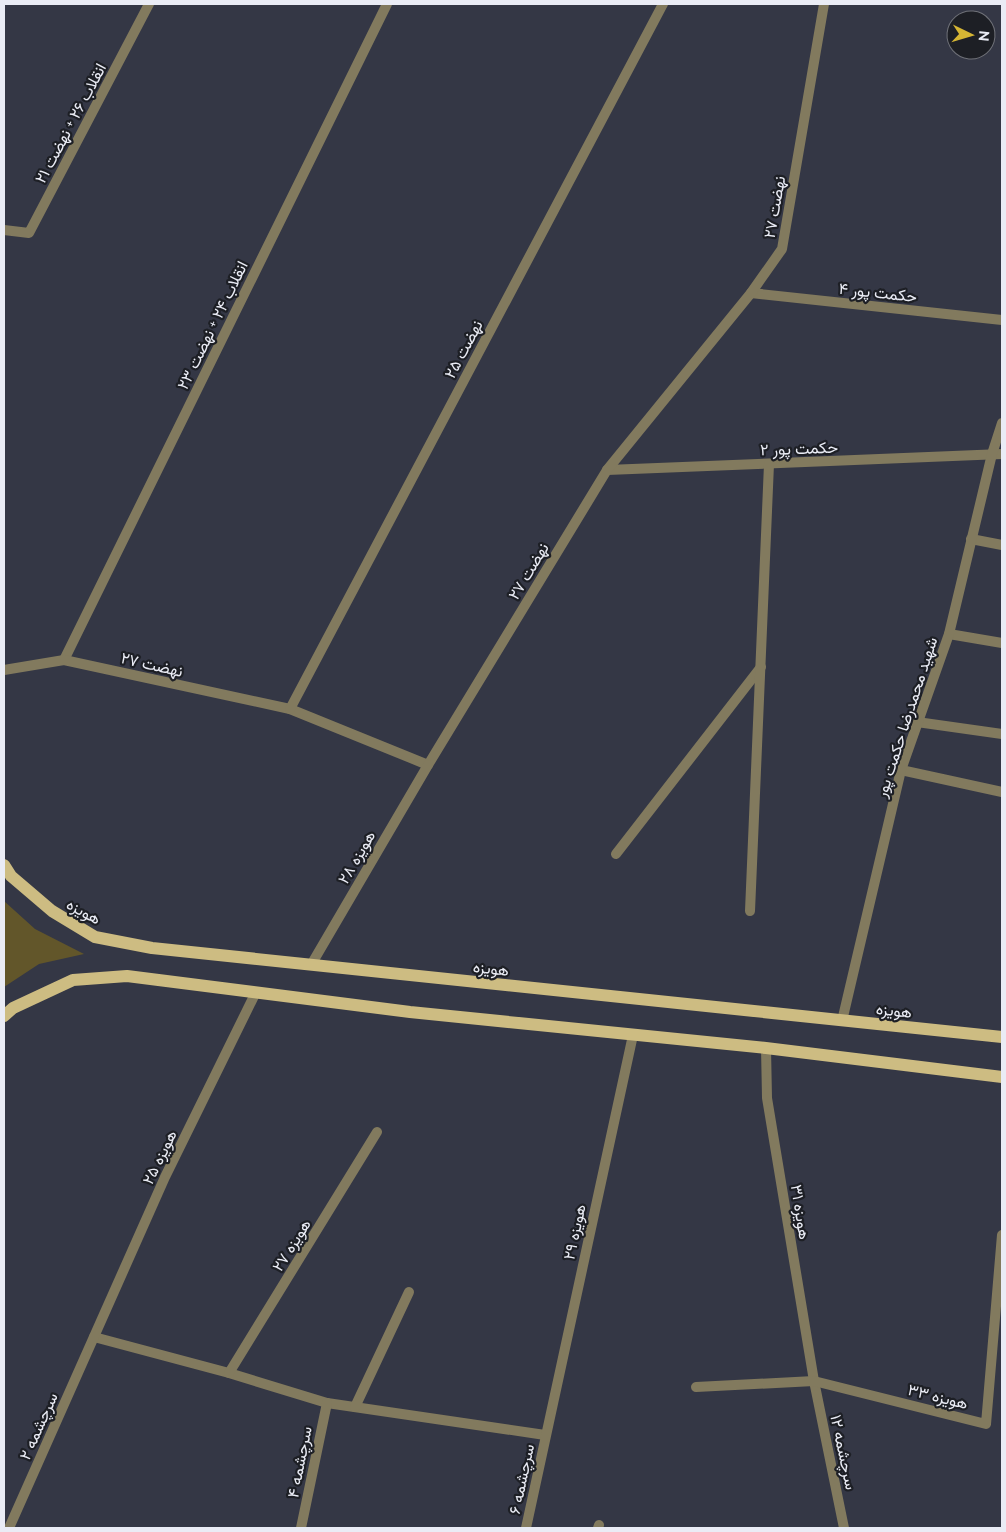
<svg xmlns="http://www.w3.org/2000/svg" width="1006" height="1532" font-family="Raleway,Vazirmatn,sans-serif">
<rect width="100%" height="100%" fill="#343745"/>
<!-- green -->
<polygon fill="#62562a" points="4,901 35,929 84,954 39,964 4,987"/>
<g fill="none" stroke-linecap="round" stroke-linejoin="round">
<!-- street -->
<g stroke="#827a5e" stroke-width="10">
<polyline points="4,230 29,233 149,4"/>
<polyline points="751,293 1002,320"/>
<polyline points="607,470 1002,454"/>
<polyline points="971,539 1002,545"/>
<polyline points="949,634 1002,643"/>
<polyline points="64,660 387,4"/>
<polyline points="4,670 64,660 290,709 428,765 607,470 751,293 782,249 824,4"/>
<polyline points="290,709 663,4"/>
<polyline points="917,722 1002,734"/>
<polyline points="901,770 1002,792"/>
<polyline points="616,854 761,667"/>
<polyline points="750,911 769,464"/>
<polyline points="311,965 428,765"/>
<polyline points="842,1021 901,770 949,634 992,454 1002,423"/>
<polyline points="766,1048 767,1098 814,1381 844,1528"/>
<polyline points="94,1337 229,1373 327,1403 545,1435"/>
<polyline points="229,1373 377,1132"/>
<polyline points="696,1387 814,1381 986,1424 1002,1235"/>
<polyline points="355,1407 409,1292"/>
<polyline points="9,1528 165,1177 256,992"/>
<polyline points="301,1528 327,1403"/>
<polyline points="526,1528 633,1035"/>
<polyline points="598,1528 599,1525"/>
</g>
<!-- primary -->
<g stroke="#cdbc82" stroke-width="12">
<polyline points="4,865 11,876 52,911 95,937 152,948 1002,1037"/>
<polyline points="4,1016 13,1008 73,980 127,976 410,1012 766,1048 1002,1077"/>
</g>
</g>
<g text-anchor="middle" stroke-width="4.5" stroke-linejoin="round" paint-order="stroke">
<!-- street labels -->
<g font-size="16" fill="#eaecf5" stroke="#1d1f25">
<text transform="translate(70 123) rotate(-62)" y="6">انقلاب ۲۶ + نهضت ۲۱</text>
<text transform="translate(774 207) rotate(-80)" y="6">نهضت ۲۷</text>
<text transform="translate(878 292) rotate(6)" y="6">حکمت پور ۴</text>
<text transform="translate(212 325) rotate(-64)" y="6">انقلاب ۲۴ + نهضت ۲۳</text>
<text transform="translate(463 349) rotate(-62)" y="6">نهضت ۲۵</text>
<text transform="translate(799 448) rotate(-2)" y="6">حکمت پور ۲</text>
<text transform="translate(528 571) rotate(-59)" y="6">نهضت ۲۷</text>
<text transform="translate(152 664) rotate(13)" y="6">نهضت ۲۷</text>
<text transform="translate(906 717) rotate(-72)" y="6">شهید محمدرضا حکمت پور</text>
<text transform="translate(356 857) rotate(-60)" y="6">هویزه ۲۸</text>
<text transform="translate(84 911) rotate(29)" y="6">هویزه</text>
<text transform="translate(491 968) rotate(6)" y="6">هویزه</text>
<text transform="translate(894 1010) rotate(6)" y="6">هویزه</text>
<text transform="translate(159 1157) rotate(-64)" y="6">هویزه ۲۵</text>
<text transform="translate(801 1212) rotate(81)" y="6">هویزه ۳۱</text>
<text transform="translate(574 1232) rotate(-78)" y="6">هویزه ۲۹</text>
<text transform="translate(291 1245) rotate(-58)" y="6">هویزه ۲۷</text>
<text transform="translate(938 1396) rotate(14)" y="6">هویزه ۳۳</text>
<text transform="translate(38 1426) rotate(-66)" y="6">سرچشمه ۲</text>
<text transform="translate(844 1452) rotate(78)" y="6">سرچشمه ۱۲</text>
<text transform="translate(299 1462) rotate(-79)" y="6">سرچشمه ۴</text>
<text transform="translate(521 1479) rotate(-78)" y="6">سرچشمه ۶</text>
</g>
</g>
<!-- border -->
<rect width="1006" height="1532" fill="none" stroke="#eaecf5" stroke-width="10"/>
<!-- north arrow -->
<g transform="translate(971 35) rotate(95)"><circle r="24" fill="#1d1f25" stroke="#6f7178"/>
<path d="M0-4L9 19L0 12L-9 19Z" fill="#d5b534"/>
<text y="-8" font-size="14" font-weight="bold" text-anchor="middle" fill="#eaecf5">N</text>
</g>
</svg>
